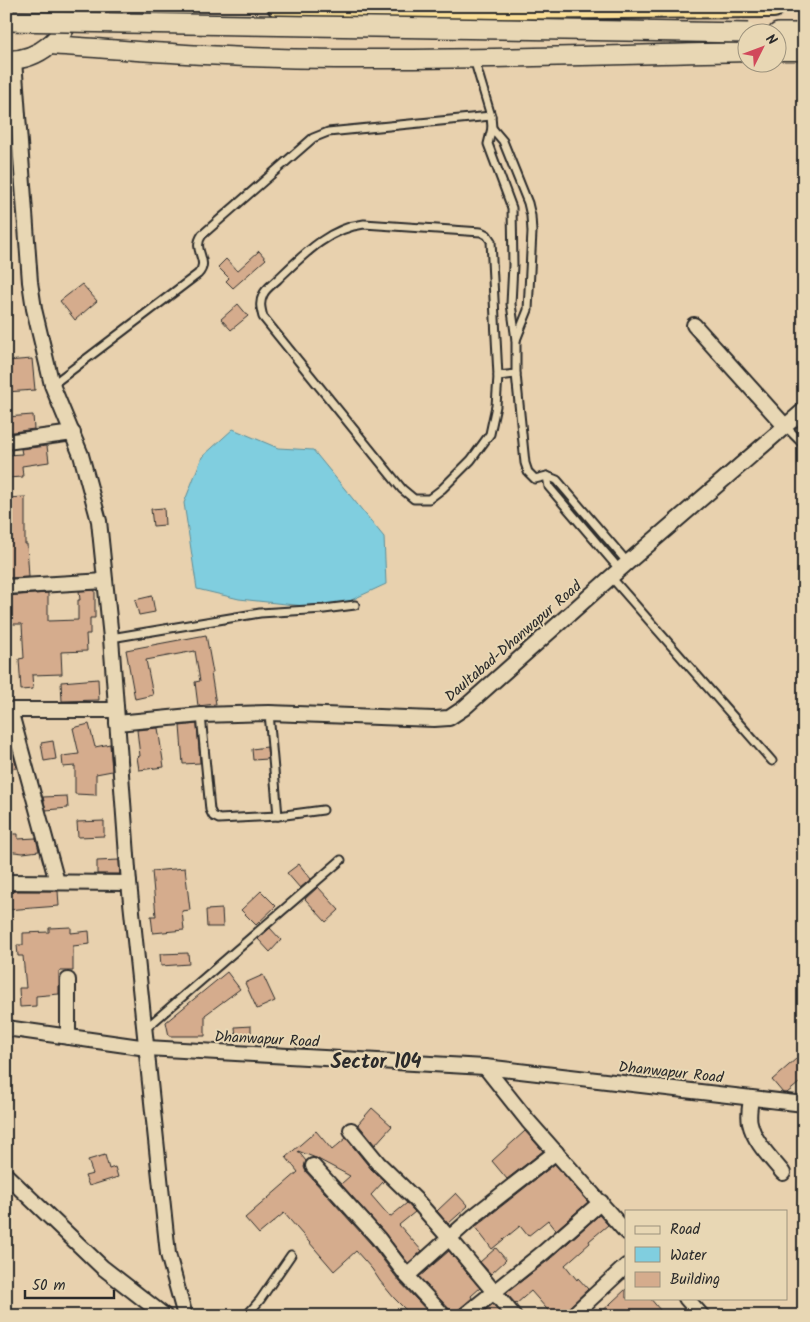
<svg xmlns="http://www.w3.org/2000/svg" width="810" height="1322" font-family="Kalam,sans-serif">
<rect width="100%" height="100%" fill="#e8d1ae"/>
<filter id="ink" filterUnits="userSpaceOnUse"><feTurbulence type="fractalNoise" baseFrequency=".02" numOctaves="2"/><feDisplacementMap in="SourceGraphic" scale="10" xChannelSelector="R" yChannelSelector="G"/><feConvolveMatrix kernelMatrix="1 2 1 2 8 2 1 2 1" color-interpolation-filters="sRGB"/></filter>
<g filter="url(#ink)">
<!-- water -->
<polygon fill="#80cedf" stroke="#5e8d97" points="233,429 278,448 313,450 384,537 386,584 332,609 239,599 197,589 184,503 202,457"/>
<!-- building -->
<g fill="#d5ac8d" stroke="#2b2b2b">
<polygon points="259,251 266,259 233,288 226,281 229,278 218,267 226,259 237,271"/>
<polygon points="82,284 97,301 75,320 60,301"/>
<polygon points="238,304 248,316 231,330 221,319"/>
<polygon points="32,359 35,390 6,392 6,361"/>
<polygon points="33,415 34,429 6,433 6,417"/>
<polygon points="47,446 49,462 22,466 23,477 6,478 6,455 22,454 21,449"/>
<polygon points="25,497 25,544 27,544 29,577 6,578 6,498"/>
<polygon points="164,508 165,525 153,526 151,509"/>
<polygon points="95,590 95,618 90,618 90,634 86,634 87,651 61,652 62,674 32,675 33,689 21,690 19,659 24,658 22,624 11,624 11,613 6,613 6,596 48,593 48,621 78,620 78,600 80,600 79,591"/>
<polygon points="152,596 155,612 139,615 135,600"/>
<polygon points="206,635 213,673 211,673 216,704 198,706 195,682 200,681 195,651 146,660 153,695 135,699 126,650"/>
<polygon points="98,679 99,700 62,701 61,682"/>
<polygon points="89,724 95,747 110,744 112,771 96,774 96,795 75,794 75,766 63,767 62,756 79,754 73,728"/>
<polygon points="197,724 200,763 183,764 180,726"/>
<polygon points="158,728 164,767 139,770 137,757 140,756 137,730"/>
<polygon points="53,741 56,759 44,761 41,743"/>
<polygon points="267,747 268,759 253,760 252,749"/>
<polygon points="13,755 17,768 6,769 6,756"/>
<polygon points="67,796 68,808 46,810 43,797"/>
<polygon points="104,821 104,836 78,837 77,822"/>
<polygon points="6,834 18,834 18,839 36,838 39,851 23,853 6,851"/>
<polygon points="119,860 120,874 97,874 97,861"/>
<polygon points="299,864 311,879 300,888 287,873"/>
<polygon points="185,868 190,910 182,911 184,930 153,933 151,916 156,916 152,871"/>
<polygon points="318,887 339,910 326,922 305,899"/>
<polygon points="16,891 58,891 59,906 6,910 6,893"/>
<polygon points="261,891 276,906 256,925 241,910"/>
<polygon points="222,909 223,927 207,927 206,910"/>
<polygon points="71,927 71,933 89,931 90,944 73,946 73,971 59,971 59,994 36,996 36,1006 20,1007 19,988 26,988 23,956 18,956 17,945 23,945 23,933 49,932 49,928"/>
<polygon points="270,928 281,940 270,952 258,939"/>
<polygon points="188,953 189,964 161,966 160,954"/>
<polygon points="227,972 240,989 205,1015 205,1036 169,1036 166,1022"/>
<polygon points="263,975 275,1001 257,1009 245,983"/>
<polygon points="251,1026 251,1037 236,1038 235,1027"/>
<polygon points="804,1052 804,1079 787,1093 783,1093 772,1080"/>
<polygon points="372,1108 392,1126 375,1145 358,1124"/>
<polygon points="316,1131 332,1150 346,1138 371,1169 384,1181 371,1195 390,1217 407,1203 415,1212 399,1225 422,1251 408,1263 384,1232 341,1184 350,1176 316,1158 298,1151 306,1161 304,1167 306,1172 371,1244 400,1282 432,1316 412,1316 394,1298 380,1281 372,1269 356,1251 334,1271 284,1213 259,1234 245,1218 298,1172 286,1157"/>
<polygon points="525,1131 543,1151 507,1179 492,1161"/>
<polygon points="105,1155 109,1169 115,1167 118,1177 89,1186 85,1176 93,1174 88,1160"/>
<polygon points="555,1164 588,1202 556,1230 548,1220 528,1236 520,1226 492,1249 475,1227"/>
<polygon points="456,1193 468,1206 448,1224 437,1211"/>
<polygon points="599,1215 608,1225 589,1241 590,1243 565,1265 577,1280 578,1278 588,1289 560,1316 553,1316 531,1291 516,1304 506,1293 550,1259"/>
<polygon points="496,1248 506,1260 491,1274 480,1262"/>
<polygon points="449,1251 480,1288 471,1296 472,1298 458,1310 455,1316 453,1316 450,1310 419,1277"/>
<polygon points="626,1289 626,1298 650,1298 665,1316 597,1316"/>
<polygon points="493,1304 502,1316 478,1316"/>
</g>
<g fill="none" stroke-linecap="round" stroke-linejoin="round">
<!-- service casing -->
<g stroke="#2b2b2b" stroke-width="11">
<g id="service">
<polyline points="474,59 491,116 492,128 488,144 512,208 513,265 511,304 516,340 516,374 525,463 528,472 535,479 547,476 557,480 628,563"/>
<polyline points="492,128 503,141 528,203 531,216 532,232 528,310 516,340"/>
<path d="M364 224 481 232 487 235 491 241 498 376 496 406 490 434 471 460 442 489 429 499H414L402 489 263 317C261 309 259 303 263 295 265 289 274 283 278 279 303 255 329 228 364 224Z"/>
<polyline points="498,376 516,374"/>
<path d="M52 385 198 274C211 260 191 251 202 235L313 138 328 132 491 116"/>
<polyline points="785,426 804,445"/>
<polyline points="547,476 549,487 620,570"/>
<polyline points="611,577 772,761"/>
<polyline points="111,638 260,613 324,609 355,605"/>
<polyline points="269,713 278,816"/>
<polyline points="201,715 210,810 213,816 219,819 278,816 323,810"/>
<polyline points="145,1029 341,860"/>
<polyline points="246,1316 260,1300 291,1255"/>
</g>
</g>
<!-- minor casing -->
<g stroke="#2b2b2b" stroke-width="18">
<g id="minor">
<polyline points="14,60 30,282 34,309 52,385 81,455 99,521 111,638 129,883 168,1254 185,1316"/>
<polyline points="694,325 785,426"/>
<polyline points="6,442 73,433"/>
<polyline points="6,587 105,581"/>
<polyline points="6,710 116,710"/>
<polyline points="10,710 57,882"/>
<polyline points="117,723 201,715 269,713 434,719 449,718 464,708 611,577 804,410"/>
<polyline points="6,882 129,883"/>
<polyline points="6,1028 147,1048 485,1067 804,1104"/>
<polyline points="68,1037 68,980"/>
<polyline points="485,1067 528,1121 626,1232"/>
<path d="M751 1099C750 1106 748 1116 750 1123 754 1142 771 1158 783 1173"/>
<polyline points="351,1130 378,1163 416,1200 450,1239 514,1316"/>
<polyline points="313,1166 378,1238 407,1276 444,1316"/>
<polyline points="6,1175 102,1267 165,1316"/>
<polyline points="407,1276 474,1216 556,1152"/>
<polyline points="686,1298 702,1316"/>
<polyline points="464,1316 544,1252 601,1202"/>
<polyline points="572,1316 626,1266"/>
</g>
</g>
<!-- tertiary casing -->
<g stroke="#2b2b2b" stroke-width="21">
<g id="tertiary">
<path d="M49 45C144 51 240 59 336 59 473 60 610 55 748 52"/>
<polyline points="778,51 804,51"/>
<path d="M6 60C39 61 67 36 75 6"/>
</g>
</g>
<!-- secondary casing -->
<g stroke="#2b2b2b" stroke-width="22">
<polyline id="secondary" points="778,33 804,33"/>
</g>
<!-- trunk casing -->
<g stroke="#2b2b2b" stroke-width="26">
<polyline id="trunk" points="279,6 480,8 773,6"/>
</g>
<!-- service -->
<use href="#service" stroke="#e8d7b4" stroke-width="7"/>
<!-- minor -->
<use href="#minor" stroke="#e8d7b4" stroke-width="14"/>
<!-- tertiary -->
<use href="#tertiary" stroke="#e8d7b4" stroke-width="18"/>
<!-- secondary -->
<use href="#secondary" stroke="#e8d7b4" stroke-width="19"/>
<!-- trunk -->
<use href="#trunk" stroke="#fbdf96" stroke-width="22"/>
<!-- secondary-bridge casing -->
<g stroke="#2b2b2b" stroke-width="22" stroke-linecap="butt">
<polyline id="secondary-bridge" points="6,21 748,33"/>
</g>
<!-- secondary-bridge -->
<use href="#secondary-bridge" stroke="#e8d7b4" stroke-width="19"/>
</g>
</g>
<g text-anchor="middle" stroke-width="4" stroke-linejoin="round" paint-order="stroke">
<!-- street labels -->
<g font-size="15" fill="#2b2b2b" stroke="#e8d7b4">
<text transform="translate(513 641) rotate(-41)" y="5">Daultabad-Dhanwapur Road</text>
<text transform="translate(267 1039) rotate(3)" y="5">Dhanwapur Road</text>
<text transform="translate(671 1072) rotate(6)" y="5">Dhanwapur Road</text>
</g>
<!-- district labels -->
<g font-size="20" font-weight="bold" fill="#2b2b2b" stroke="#e8d7b4">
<text x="376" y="1068">Sector 104</text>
</g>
</g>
<!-- margin -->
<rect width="810" height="1322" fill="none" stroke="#e8d7b4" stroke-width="25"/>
<rect x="12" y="12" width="785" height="1297" fill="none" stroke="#2b2b2b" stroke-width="2" filter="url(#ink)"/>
<!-- legend -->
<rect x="625" y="1210" width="162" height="90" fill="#e8d7b4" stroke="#9c927d"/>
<rect x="635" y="1226" width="25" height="8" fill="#e8d7b4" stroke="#9c927d"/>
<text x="670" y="1234" font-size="15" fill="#2b2b2b">Road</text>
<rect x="635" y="1247" width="25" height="15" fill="#80cedf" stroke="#9c927d"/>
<text x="670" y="1260" font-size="15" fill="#2b2b2b">Water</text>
<rect x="635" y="1272" width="25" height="15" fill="#d5ac8d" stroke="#9c927d"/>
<text x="670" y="1284" font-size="15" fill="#2b2b2b">Building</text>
<!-- north arrow -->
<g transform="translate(762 48) rotate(48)"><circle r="24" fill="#e8d7b4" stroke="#9c927d"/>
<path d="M0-4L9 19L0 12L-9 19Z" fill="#d1495b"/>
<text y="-8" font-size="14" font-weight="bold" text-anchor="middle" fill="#2b2b2b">N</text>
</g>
<!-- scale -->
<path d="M25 1290v8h89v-8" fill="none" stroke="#2b2b2b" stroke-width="2.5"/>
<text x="32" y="1290" font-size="15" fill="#2b2b2b" stroke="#e8d7b4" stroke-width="4" paint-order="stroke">50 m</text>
</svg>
